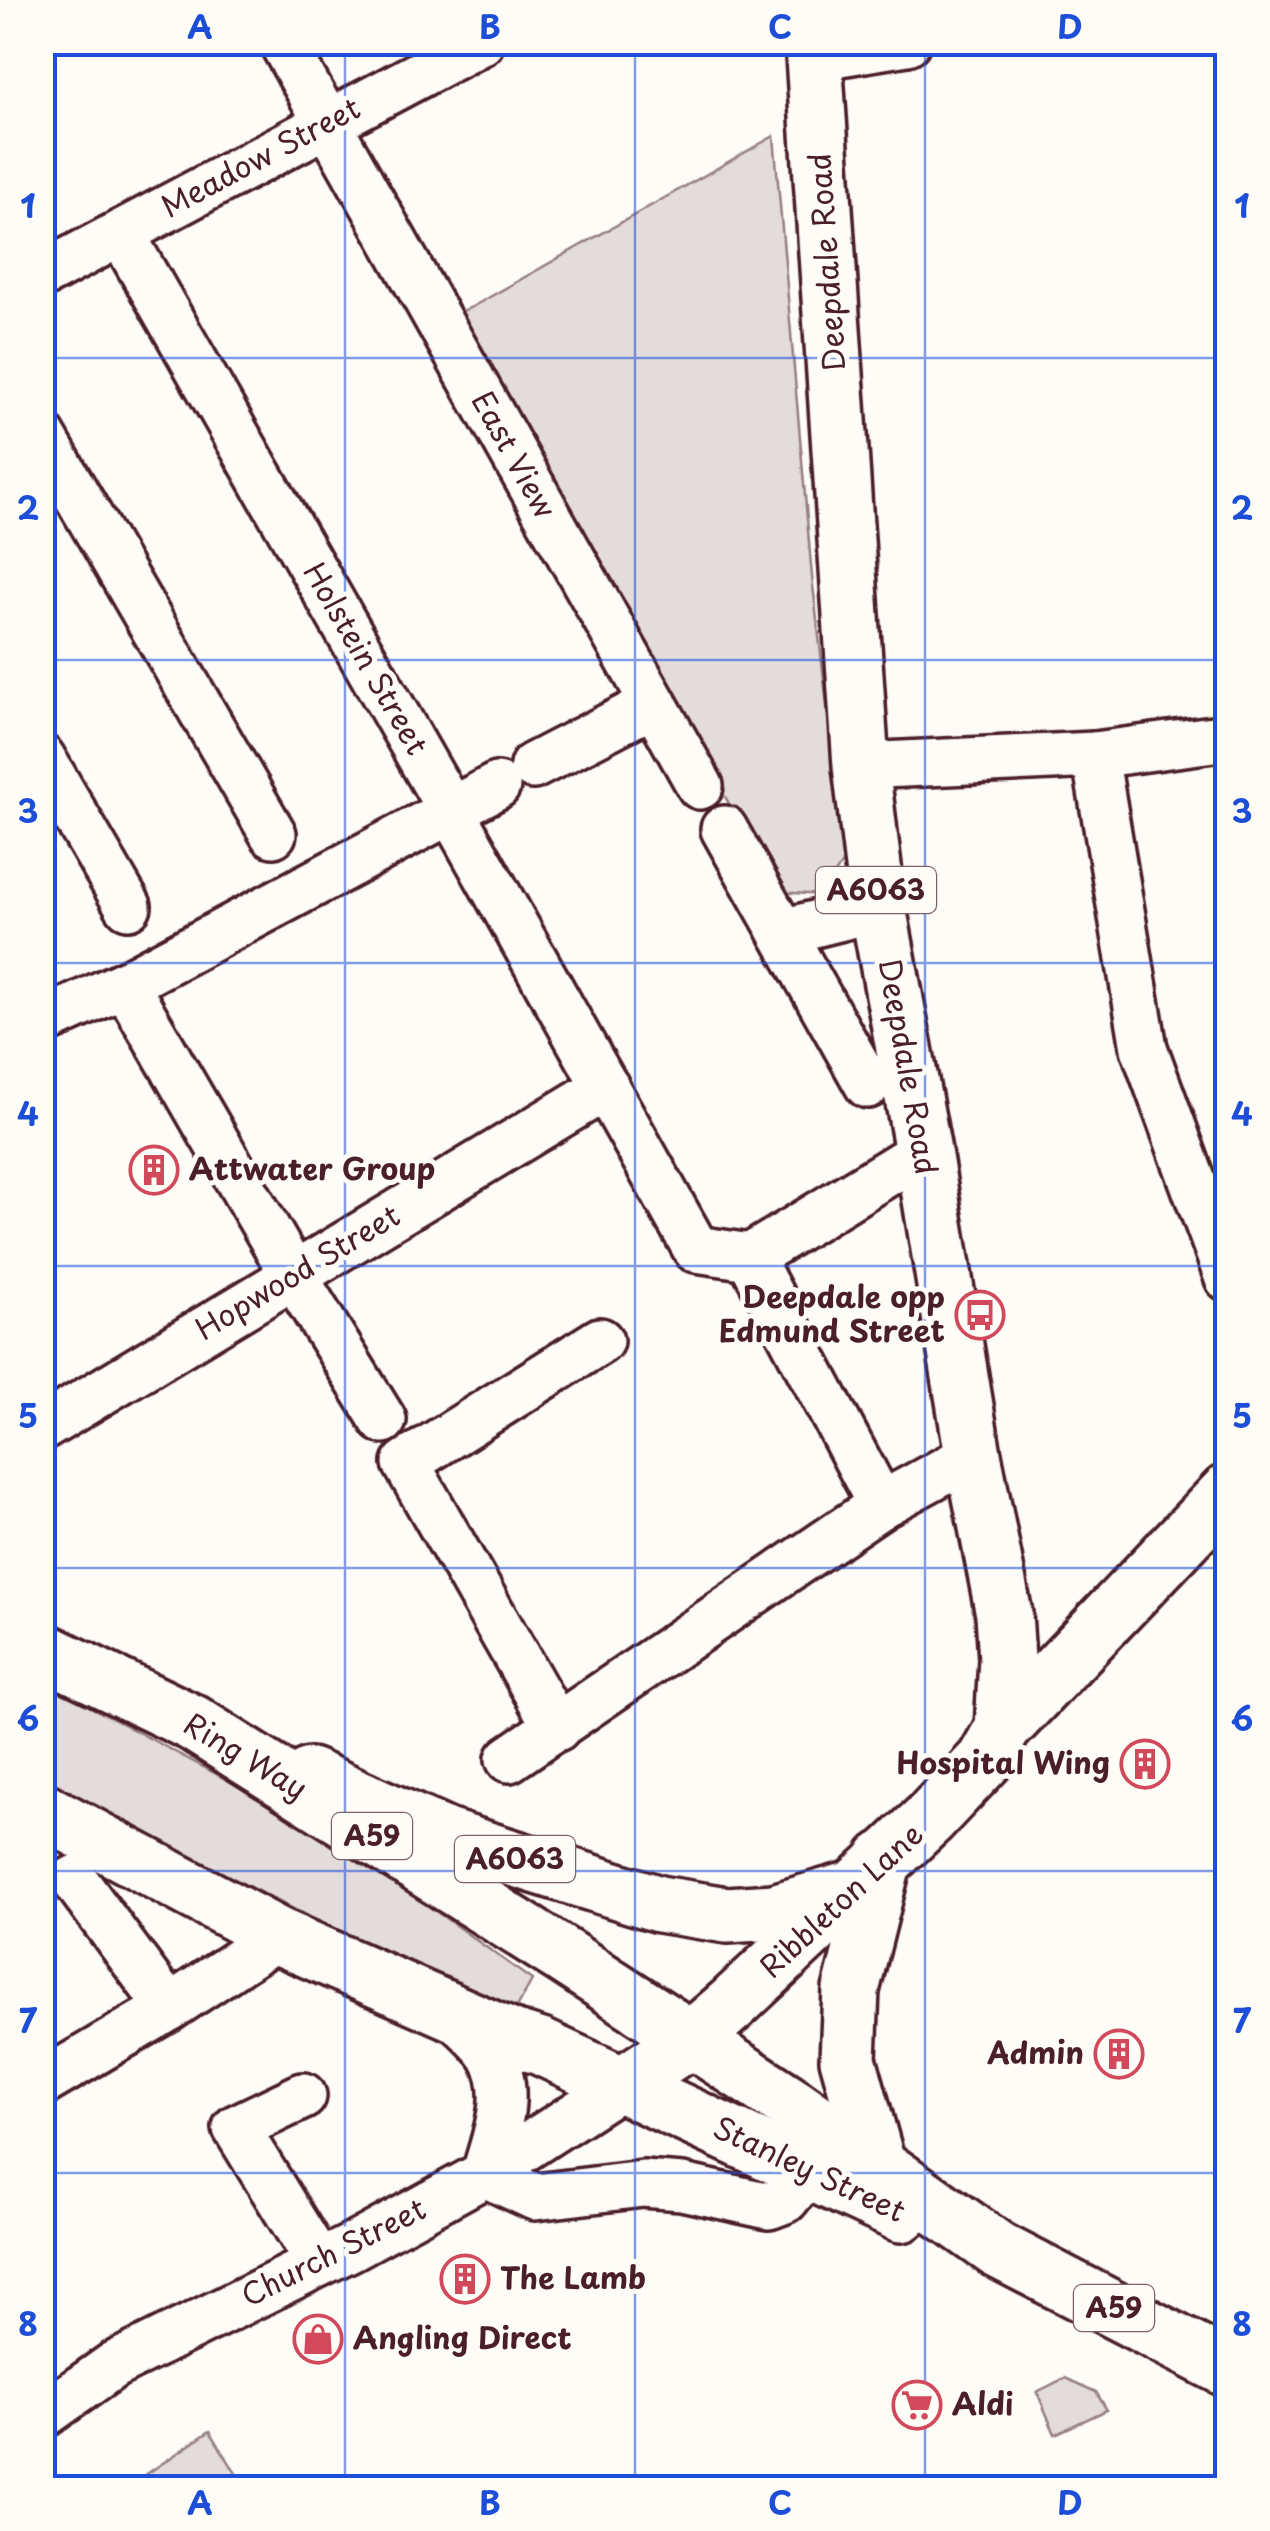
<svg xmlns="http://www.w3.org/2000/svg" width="1270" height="2531" font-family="'Playpen Sans',sans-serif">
<rect width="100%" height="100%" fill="#fdfcf7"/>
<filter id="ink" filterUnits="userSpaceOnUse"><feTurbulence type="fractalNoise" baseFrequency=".01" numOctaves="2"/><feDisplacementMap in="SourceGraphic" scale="20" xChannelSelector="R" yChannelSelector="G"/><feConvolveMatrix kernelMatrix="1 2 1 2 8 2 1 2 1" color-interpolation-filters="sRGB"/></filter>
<g filter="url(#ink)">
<!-- green -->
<g fill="#e3dcda" stroke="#967e82" stroke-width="2.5">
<polygon points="774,136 812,577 845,859 821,895 780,892 448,317 472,307"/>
<polygon points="42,1681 325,1832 532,1980 516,2009 383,1953 43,1785"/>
<polygon points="1065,2378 1096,2392 1107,2410 1055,2434 1037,2392"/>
<polygon points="210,2431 242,2483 234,2488 126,2488"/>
</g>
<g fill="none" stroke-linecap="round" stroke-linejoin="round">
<!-- minor casing -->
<g stroke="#4a1f2b" stroke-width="52">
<g id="minor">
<polyline points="282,42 700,786"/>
<polyline points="815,57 907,42"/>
<polyline points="121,233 451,811 696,1249 750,1257 881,1505"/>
<polyline points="42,275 481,42"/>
<polyline points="42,435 273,834"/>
<polyline points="1095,755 1144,1048 1228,1278"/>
<polyline points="42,758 128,906"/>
<polyline points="533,766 653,704"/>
<polyline points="861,766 1095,755 1228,737"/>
<polyline points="724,829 868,1085"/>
<polyline points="782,932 878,908"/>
<polyline points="125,984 294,1276 383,1420"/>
<polyline points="42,1022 125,984 497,786"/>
<polyline points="750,1257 923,1151"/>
<polyline points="42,1428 606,1087"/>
<polyline points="557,1728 406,1463 600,1341"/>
<polyline points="509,1759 881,1505 973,1455"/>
<polyline points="74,1879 169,2008"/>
<path d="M453 2014C465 2027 483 2041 492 2056 514 2094 495 2136 485 2174L535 2197 643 2184 682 2187 769 2206 785 2200 810 2170"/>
<polyline points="42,2083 169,2008 278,1936"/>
<polyline points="303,2096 236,2128 319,2263"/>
<polyline points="42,2416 114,2365 352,2247 485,2174 622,2085"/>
</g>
</g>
<!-- major casing -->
<g stroke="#4a1f2b" stroke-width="62">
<g id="major">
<polyline points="813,42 861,766 878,908 923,1151 973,1455 1004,1614 1007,1659 1003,1728"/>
<polyline points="310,1776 446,1837 659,1904 727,1915 774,1912 846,1891"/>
<polyline points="622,2085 693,2038 731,2005 929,1819 985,1760 1003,1728 1228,1492"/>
<polyline points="878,2167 848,2059 851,1990 884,1859"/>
</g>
</g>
<!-- highway casing -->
<g stroke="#4a1f2b" stroke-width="62">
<g id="highway">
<polyline points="42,1650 193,1723 562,1955 794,2106 998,2250 1228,2369"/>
<polyline points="42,1810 278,1936 512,2038 541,2047 901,2214"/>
</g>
</g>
<!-- minor -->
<use href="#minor" stroke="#fdfcf7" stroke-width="45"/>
<!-- major -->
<use href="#major" stroke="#fdfcf7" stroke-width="55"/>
<!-- highway -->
<use href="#highway" stroke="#fdfcf7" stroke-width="55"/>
</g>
</g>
<!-- grid -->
<path fill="none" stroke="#1d4ed8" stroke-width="2.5" stroke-opacity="0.55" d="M345 42V2488M635 42V2488M925 42V2488M42 358H1228M42 660H1228M42 963H1228M42 1266H1228M42 1568H1228M42 1871H1228M42 2173H1228"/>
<!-- icons -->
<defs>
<g id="building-ring" transform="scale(2.5)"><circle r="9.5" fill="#fdfcf7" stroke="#d1495b" stroke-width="1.5"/><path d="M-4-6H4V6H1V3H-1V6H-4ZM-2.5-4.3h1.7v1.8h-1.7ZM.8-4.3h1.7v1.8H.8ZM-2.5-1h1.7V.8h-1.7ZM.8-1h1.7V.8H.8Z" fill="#d1495b"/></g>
<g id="bus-ring" transform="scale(2.5)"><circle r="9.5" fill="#fdfcf7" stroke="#d1495b" stroke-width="1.5"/><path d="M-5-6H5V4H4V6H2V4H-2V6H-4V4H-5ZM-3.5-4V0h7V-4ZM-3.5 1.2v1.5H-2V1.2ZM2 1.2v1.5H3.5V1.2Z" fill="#d1495b"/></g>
<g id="shop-ring" transform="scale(2.5)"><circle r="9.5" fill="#fdfcf7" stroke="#d1495b" stroke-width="1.5"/><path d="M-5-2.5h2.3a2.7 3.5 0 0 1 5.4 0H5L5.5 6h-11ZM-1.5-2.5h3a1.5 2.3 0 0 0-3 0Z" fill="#d1495b"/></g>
<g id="supermarket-ring" transform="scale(2.5)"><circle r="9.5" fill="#fdfcf7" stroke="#d1495b" stroke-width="1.5"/><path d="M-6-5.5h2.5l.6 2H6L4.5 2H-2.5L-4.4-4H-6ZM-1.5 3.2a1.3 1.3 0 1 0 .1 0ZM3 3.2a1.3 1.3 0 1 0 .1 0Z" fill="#d1495b"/></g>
</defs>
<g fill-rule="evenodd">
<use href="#building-ring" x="154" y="1170"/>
<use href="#bus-ring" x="980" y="1315"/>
<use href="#building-ring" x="1145" y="1764"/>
<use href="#building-ring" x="1119" y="2054"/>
<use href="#building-ring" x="465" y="2279"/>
<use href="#shop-ring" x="318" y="2339"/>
<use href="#supermarket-ring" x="917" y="2405"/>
</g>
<g text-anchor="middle" stroke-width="10" stroke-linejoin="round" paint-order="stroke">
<!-- shield labels -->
<g fill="#fdfcf7" stroke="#806168" stroke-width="2.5">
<rect x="816" y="867" width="120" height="46" rx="8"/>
<rect x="332" y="1813" width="80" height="46" rx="8"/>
<rect x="455" y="1836" width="120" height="46" rx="8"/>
<rect x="1074" y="2285" width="80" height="46" rx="8"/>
</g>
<g font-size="28" font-weight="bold" fill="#4a1f2b">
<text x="876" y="900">A6063</text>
<text x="372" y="1846">A59</text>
<text x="515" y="1869">A6063</text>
<text x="1114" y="2318">A59</text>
</g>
<!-- street labels -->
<g font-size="30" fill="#4a1f2b" stroke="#fdfcf7">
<text transform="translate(261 158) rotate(-28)" y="10">Meadow Street</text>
<text transform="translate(828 262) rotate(-94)" y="10">Deepdale Road</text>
<text transform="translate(513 455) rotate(61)" y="10">East View</text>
<text transform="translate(365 659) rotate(60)" y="10">Holstein Street</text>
<text transform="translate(907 1067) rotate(80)" y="10">Deepdale Road</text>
<text transform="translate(298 1273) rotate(-31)" y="10">Hopwood Street</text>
<text transform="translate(245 1757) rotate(31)" y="10">Ring Way</text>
<text transform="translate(842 1901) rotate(-43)" y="10">Ribbleton Lane</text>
<text transform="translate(809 2170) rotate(25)" y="10">Stanley Street</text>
<text transform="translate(334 2253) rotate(-27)" y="10">Church Street</text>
</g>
<!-- poi labels -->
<g font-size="30" font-weight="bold" fill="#4a1f2b" stroke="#fdfcf7" text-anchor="start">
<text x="189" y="1180">Attwater Group</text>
<text x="945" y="1308" text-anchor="end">Deepdale opp<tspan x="945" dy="34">Edmund Street</tspan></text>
<text x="1110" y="1774" text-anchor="end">Hospital Wing</text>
<text x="1084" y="2064" text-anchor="end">Admin</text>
<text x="500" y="2289">The Lamb</text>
<text x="353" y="2349">Angling Direct</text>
<text x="952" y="2415">Aldi</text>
</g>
</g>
<!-- margin -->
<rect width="1270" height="2531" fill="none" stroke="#fdfcf7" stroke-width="110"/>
<rect x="55" y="55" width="1160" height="2421" fill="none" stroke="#1d4ed8" stroke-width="4"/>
<g font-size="32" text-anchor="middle" font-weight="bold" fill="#1d4ed8">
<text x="200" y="39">A</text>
<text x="490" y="39">B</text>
<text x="780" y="39">C</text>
<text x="1070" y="39">D</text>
<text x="28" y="218">1</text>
<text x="1242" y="218">1</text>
<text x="28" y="520">2</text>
<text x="1242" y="520">2</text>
<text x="28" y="823">3</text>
<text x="1242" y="823">3</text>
<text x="28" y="1126">4</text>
<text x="1242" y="1126">4</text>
<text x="28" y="1428">5</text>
<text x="1242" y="1428">5</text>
<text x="28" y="1731">6</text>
<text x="1242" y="1731">6</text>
<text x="28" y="2033">7</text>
<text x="1242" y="2033">7</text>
<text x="28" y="2336">8</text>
<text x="1242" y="2336">8</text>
<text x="200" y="2515">A</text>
<text x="490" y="2515">B</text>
<text x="780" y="2515">C</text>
<text x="1070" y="2515">D</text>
</g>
</svg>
